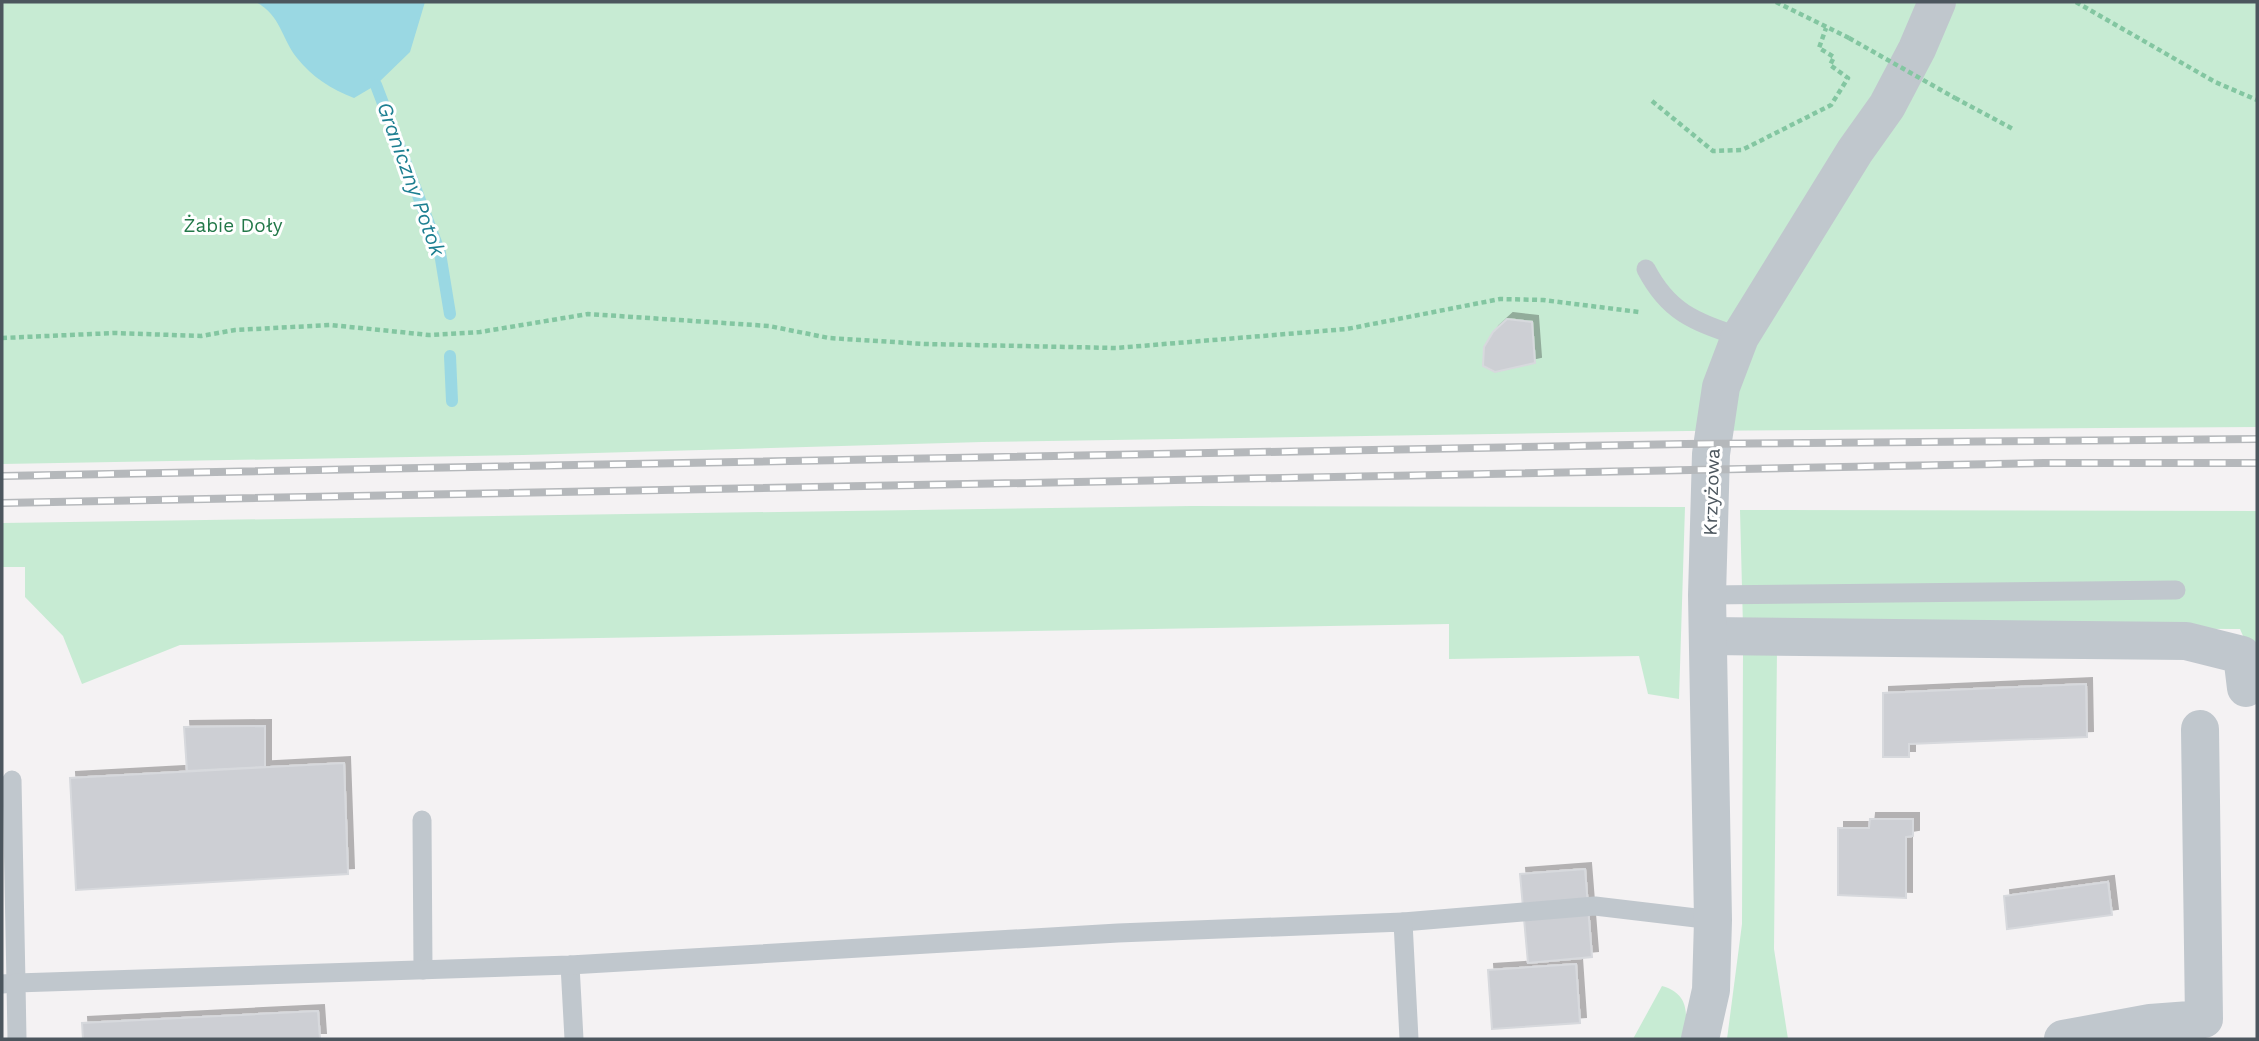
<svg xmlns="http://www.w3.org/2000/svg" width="2259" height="1041" font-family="'Work Sans',sans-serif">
<defs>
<filter id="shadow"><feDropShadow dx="6" dy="-6" stdDeviation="0" flood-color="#0004"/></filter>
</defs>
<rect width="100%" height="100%" fill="#f4f2f3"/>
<!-- green -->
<g fill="#c7ebd3">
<polygon points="2,2 2257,2 2257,427 1687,431 982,442 523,455 2,464"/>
<polygon points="1192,506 1685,507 1679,699 1648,694 1639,656 1449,659 1449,624 180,645 82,684 63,636 25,597 25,567 2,567 2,523"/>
<polygon points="1740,510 2257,511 2257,668 2240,629 1743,627"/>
<polygon points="1743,649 1777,649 1774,949 1788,1039 1727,1039 1742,924"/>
<path d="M1662 986C1690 994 1687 1014 1685 1039H1633Z"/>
</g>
<!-- water -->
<path fill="#9ad8e3" d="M256 2H425L410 52 376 85 354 98C331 89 312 77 297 58 280 36 282 17 256 2Z"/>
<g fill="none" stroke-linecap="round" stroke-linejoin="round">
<!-- stream -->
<g stroke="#9ad8e3" stroke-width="12">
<polyline points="376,85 440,253 450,314"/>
<polyline points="450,356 452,401"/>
</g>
</g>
<!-- building -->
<g fill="#cdcfd4" stroke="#d7d9dd" stroke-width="2" filter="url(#shadow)">
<polygon points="1507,319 1532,322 1535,363 1495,372 1483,366 1484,347 1493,332"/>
<polygon points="2086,684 2087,737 1909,744 1909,757 1883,757 1883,693"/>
<polygon points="265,726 265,767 187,771 184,727"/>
<polygon points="344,763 348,874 76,890 70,778"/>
<polygon points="1870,819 1913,819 1913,836 1906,837 1906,898 1838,895 1838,828 1869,828"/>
<polygon points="1585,869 1592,957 1528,963 1520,874"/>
<polygon points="2108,882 2112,915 2007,929 2004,896"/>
<polygon points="1576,964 1580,1023 1492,1029 1488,970"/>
<polygon points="318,1011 320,1039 83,1039 82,1023"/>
</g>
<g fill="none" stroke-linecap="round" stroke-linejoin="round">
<!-- path -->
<g stroke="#83c6a1" stroke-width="4.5" stroke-dasharray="5 3.5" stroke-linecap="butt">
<polyline points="1776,2 1849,38"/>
<polyline points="2076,2 2215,82 2257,100"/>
<polyline points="1955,98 2013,129"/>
<polyline points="1652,101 1713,151 1742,150 1831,105 1848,78 1830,65 1834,57 1819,48 1826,28"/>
<polyline points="2,338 115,333 201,336 235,330 331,325 429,335 480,332 588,314 769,326 829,338 925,344 1116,348 1347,329 1500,299 1543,300 1639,312"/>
</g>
<!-- lane -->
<g stroke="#c0c7cd" stroke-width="19">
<path d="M1646 269C1669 313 1694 321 1740 337"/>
<polyline points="1707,595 2176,590"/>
<polyline points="422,820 423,970"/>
<polyline points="1403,922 1595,906 1713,920"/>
<polyline points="570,965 574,1039"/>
<polyline points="2,984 16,983 12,780"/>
<polyline points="17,1039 16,983 570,965 1118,933 1403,922 1409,1039"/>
</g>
<!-- street -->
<g stroke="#c0c7cd" stroke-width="38">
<polyline points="1708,636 2186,641 2242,655 2246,688"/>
<polyline points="1700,1039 1711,990 1713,920 1707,595 1711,454 1721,387 1740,337 1855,151 1887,106 1917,49 1937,2"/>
<polyline points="2063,1039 2150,1023 2204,1019 2200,729"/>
</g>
<!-- rail casing -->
<g stroke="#b5b8bb" stroke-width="8">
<g id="rail">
<polyline points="2,476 1684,444 2257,439"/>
<polyline points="2,503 2044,463 2257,463"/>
</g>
</g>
<!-- rail -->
<use href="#rail" stroke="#fff" stroke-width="5" stroke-dasharray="16" stroke-linecap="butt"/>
<!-- path-bridge -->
<polyline stroke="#83c6a1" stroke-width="4.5" stroke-dasharray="5 3.5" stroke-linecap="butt" points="1849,38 1955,98"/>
</g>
<g text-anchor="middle" stroke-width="6" stroke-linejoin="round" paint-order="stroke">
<!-- park labels -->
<g font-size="19" fill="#237849" stroke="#fff">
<text x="233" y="232">Żabie Doły</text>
</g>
<!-- street labels -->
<g font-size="19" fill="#4c565e" stroke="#fff">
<text transform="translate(1711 492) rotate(-88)" y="7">Krzyżowa</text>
</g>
<!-- water labels -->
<g font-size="21" font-style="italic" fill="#1d7f91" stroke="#fff">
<text transform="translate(411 179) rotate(70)" y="7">Graniczny Potok</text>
</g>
</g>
<!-- border -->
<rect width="2259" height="1041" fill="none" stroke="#4c565e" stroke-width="7"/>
</svg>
